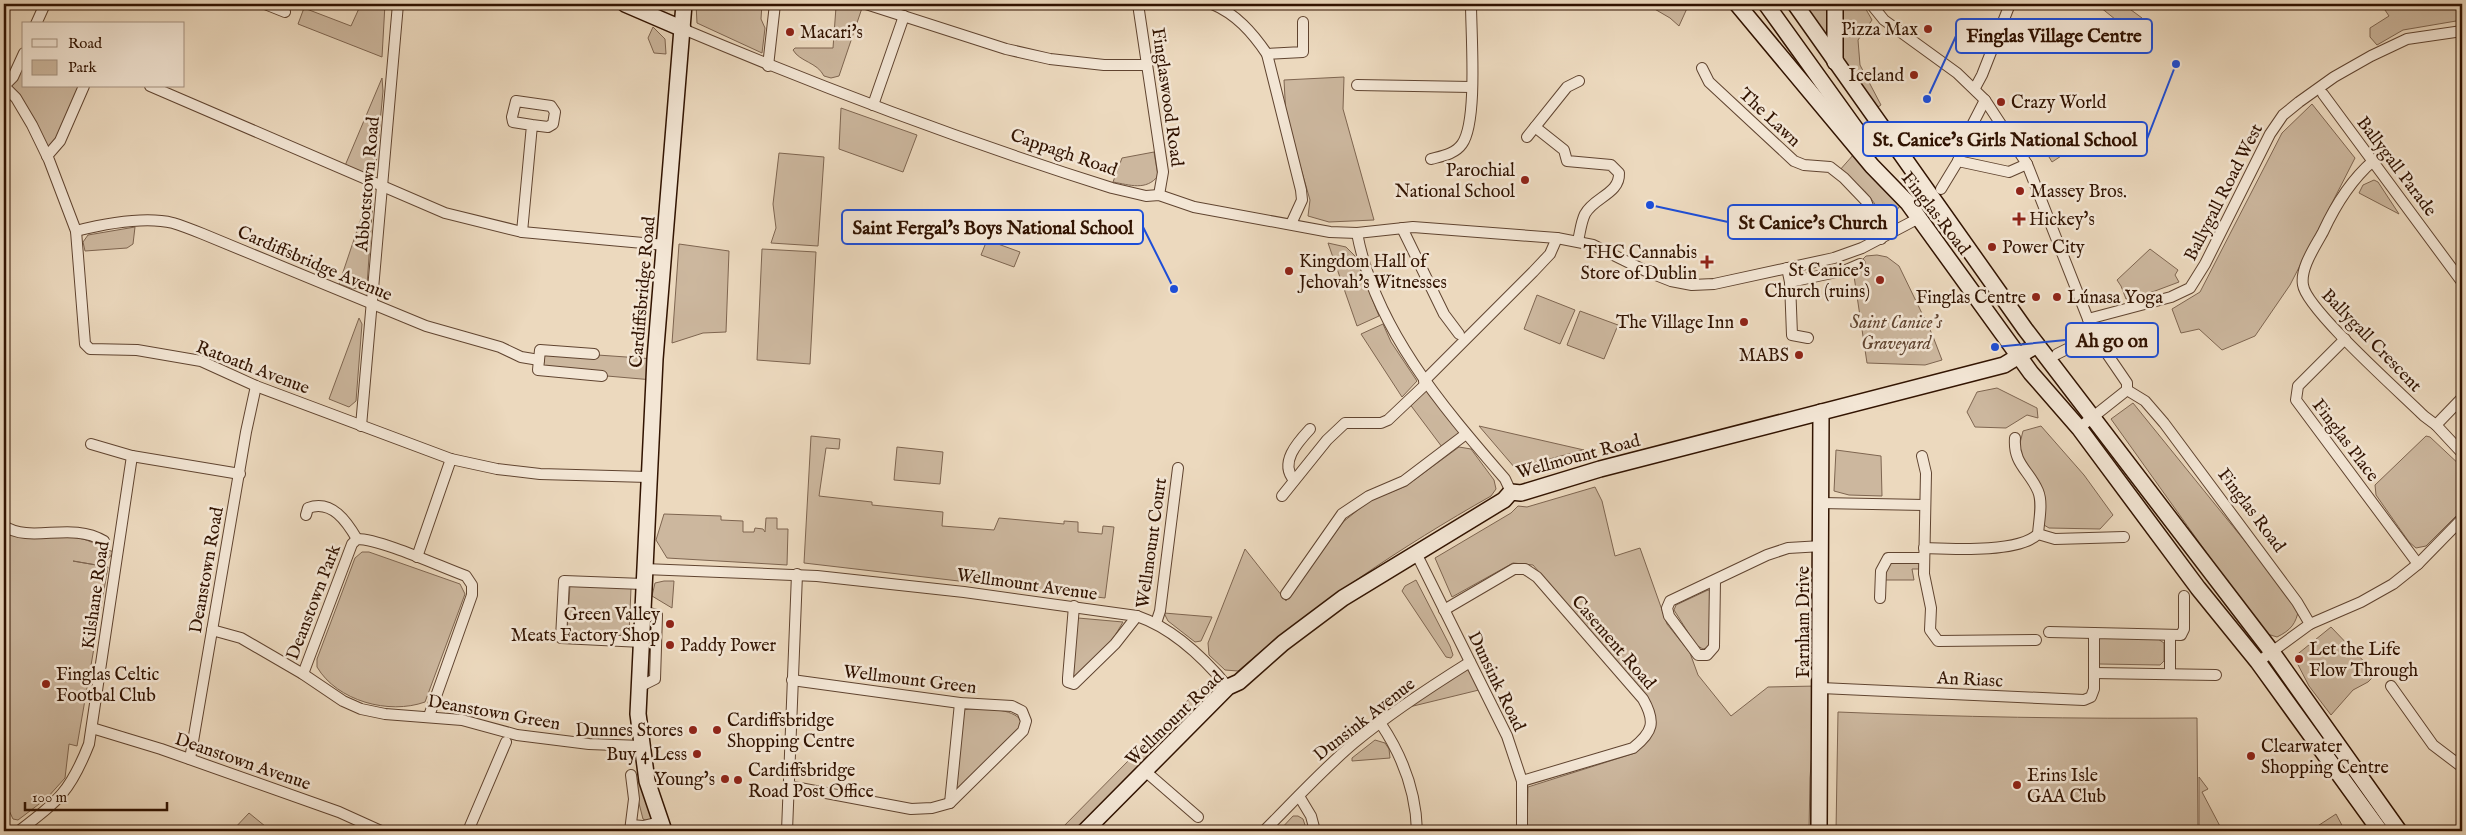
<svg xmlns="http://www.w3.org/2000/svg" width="2466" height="835" font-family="'IM FELL English',serif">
<rect width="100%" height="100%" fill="#ecd9be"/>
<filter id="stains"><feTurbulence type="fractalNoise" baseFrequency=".004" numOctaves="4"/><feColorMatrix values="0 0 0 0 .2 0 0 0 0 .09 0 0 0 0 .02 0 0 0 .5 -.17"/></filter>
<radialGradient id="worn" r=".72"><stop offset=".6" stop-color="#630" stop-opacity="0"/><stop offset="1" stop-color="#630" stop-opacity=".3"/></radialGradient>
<!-- green -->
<g fill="#ccb79e" stroke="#7e6550">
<polygon points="361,4 385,4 382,57 298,24 304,8 351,26"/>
<polygon points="696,4 762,4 761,19 765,28 762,53 697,23"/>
<path d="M844 4 862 8 839 76 831 78 824 76C817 62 800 62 793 50L795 48H833L836 7Z"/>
<polygon points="1646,4 1689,4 1679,26 1670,18"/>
<polygon points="1801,4 1828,4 1829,44"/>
<polygon points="1842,4 1863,4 1872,20 1858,40 1860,65 1881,105 1875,109 1842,63"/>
<polygon points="2102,4 2123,4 2142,18 2131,32 2100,7"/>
<polygon points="2381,4 2462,4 2462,20 2403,30 2377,45 2370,37 2370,28 2389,16"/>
<polygon points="653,27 665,39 666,54 654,53 648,38"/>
<polygon points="24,54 24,86 84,86 47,156 5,86"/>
<polygon points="1344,77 1343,109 1374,220 1329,222 1308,216 1310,200 1286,117 1284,80"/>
<polygon points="382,78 383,91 376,166 373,171 367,174 344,168"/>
<polygon points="2312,104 2355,158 2290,285 2255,336 2222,350 2199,329 2181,333 2172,309 2200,292 2282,133"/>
<polygon points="841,108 917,135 903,172 839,149"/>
<polygon points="2072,129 2081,131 2084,141 2052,162 2046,152"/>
<path d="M1154 152 1158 176C1146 191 1130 185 1113 182L1122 158Z"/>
<polygon points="779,153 824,157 818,246 771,243 776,228 773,204"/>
<path d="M1854 154 1900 206 1892 216 1881 217C1873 195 1858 184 1839 171Z"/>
<polygon points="2374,180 2378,182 2399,214 2359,193 2363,185"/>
<polygon points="368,198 373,201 367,285 353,289 339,284"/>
<polygon points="135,227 133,244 127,248 85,251 83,242 88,235"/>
<polygon points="987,240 1020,252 1014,267 981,255"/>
<polygon points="1328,243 1346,247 1355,256 1379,316 1357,326"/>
<polygon points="679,244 729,251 726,332 703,333 672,343"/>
<polygon points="762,249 816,252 810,364 757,360"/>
<polygon points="2150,249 2178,270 2175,275 2179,282 2155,291 2126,299 2121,286 2117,280"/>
<polygon points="1877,255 1887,257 1899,266 1932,334 1942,360 1925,365 1867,363 1854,276 1857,265 1866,256"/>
<polygon points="1537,295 1575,310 1560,344 1524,329"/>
<polygon points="1580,311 1618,325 1604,359 1567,345"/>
<polygon points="359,318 362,324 356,401 349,407 329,399"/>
<polygon points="1383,324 1391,342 1417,381 1402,397 1361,334"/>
<polygon points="540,351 655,359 653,380 538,370"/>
<polygon points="1426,384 1466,434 1442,447 1409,403"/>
<polygon points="1997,388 2037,408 2038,418 2027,415 2006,428 1975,427 1967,412 1977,392"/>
<path d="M2133 403 2299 608C2296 624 2291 630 2277 637L2264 633 2111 419Z"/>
<polygon points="1479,426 1584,450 1515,468"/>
<polygon points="2041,426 2084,475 2113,515 2100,529 2049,528 2044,525 2043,491 2018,451 2023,431"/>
<polygon points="811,436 840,439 839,449 826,448 819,496 872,502 872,505 943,512 942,526 994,530 999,518 1064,524 1064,521 1078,522 1078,532 1102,534 1103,526 1114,527 1105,598 804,563"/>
<polygon points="2426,436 2430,437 2462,467 2462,510 2426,546 2416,548 2409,542 2376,495 2375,485"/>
<polygon points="897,447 943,452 940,484 894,480"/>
<path d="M1459 447 1471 449 1494 480 1496 489 1491 496C1401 547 1316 604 1238 671L1225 670 1209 655 1208 643 1245 549 1286 601 1343 522 1369 501 1406 486Z"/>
<polygon points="1836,450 1881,456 1882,496 1849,495 1834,491"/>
<path d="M1595 487 1602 501 1615 556 1640 548 1667 624 1690 653 1698 675 1731 716 1768 687 1817 686 1810 778 1809 831H1527L1528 787 1635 753C1658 733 1659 724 1646 697L1533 565 1513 563 1452 597 1435 558 1511 513 1518 506 1527 507Z"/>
<polygon points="664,514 721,516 721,520 743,521 743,532 754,532 755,528 763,529 765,532 766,518 777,518 777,529 788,529 787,565 667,558 656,540"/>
<path d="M4 532C15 534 28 538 39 538 52 537 65 536 78 538 92 540 100 548 114 552L102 566 73 561 108 567 77 746 69 744 65 778 47 798 18 820 13 819 4 800Z"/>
<path d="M362 552H369L460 584 465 594 425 702C389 715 337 701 317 667V659L355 558Z"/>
<polygon points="1897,560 1919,561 1919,569 1912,569 1914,580 1884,580 1887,564"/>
<polygon points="1416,580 1450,646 1453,655 1451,658 1446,657 1402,591 1405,586"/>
<polygon points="664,581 674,581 672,608 652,596 655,583"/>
<polygon points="570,585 631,588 629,636 567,633"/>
<polygon points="1708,590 1711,591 1711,641 1709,647 1703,649 1696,645 1674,610 1676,605"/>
<polygon points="1164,613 1212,617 1201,641 1195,642 1168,621"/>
<polygon points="1078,618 1123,622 1113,639 1073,678 1071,669"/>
<polygon points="2331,627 2376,674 2368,682 2353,690 2331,715 2309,686 2294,657"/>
<polygon points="2102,638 2158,639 2164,643 2164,661 2160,665 2100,664 2097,662 2099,639"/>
<polygon points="1470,662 1483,689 1401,709"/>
<polygon points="1203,685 1207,685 1211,691 1210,697 1075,831 1059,831"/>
<path d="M970 709C988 710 1010 707 1022 721L1020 731 959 790 954 787 963 710Z"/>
<path d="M1838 712C1958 717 2077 719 2197 718L2198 831H1836Z"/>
<polygon points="1375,740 1385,743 1389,749 1390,758 1352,761 1352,758"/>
<polygon points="2199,777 2208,789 2202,792 2222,830 2230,827 2232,831 2199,831"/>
<polygon points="643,778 654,817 647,821 643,819 633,780"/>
<polygon points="249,813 271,831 232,831"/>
<polygon points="2336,814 2345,831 2310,831"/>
<polygon points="1293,816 1298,816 1303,819 1307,831 1279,831"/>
</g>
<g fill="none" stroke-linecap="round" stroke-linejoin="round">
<!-- street casing -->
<g stroke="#604430" stroke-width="12">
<g id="street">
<polyline points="265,4 285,12"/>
<polyline points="866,4 1006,49 1050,59 1104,65 1146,65"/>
<polyline points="1138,4 1163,172 1159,195"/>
<path d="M1212 4C1236 14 1252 32 1267 54L1301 190 1302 200 1291 224"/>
<polyline points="1871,4 1884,20 1957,73 1985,100 2027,164 2088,319 2101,345 2127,383 2127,390"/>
<polyline points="36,24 45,4"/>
<path d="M683 29C823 88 966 142 1112 188L1146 196 1159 195 1194 207 1330 232 1357 233 1413 227 1557 238 1593 245 1648 272 1671 281 1692 285 1714 284 1834 258 1862 248 1919 218"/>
<polyline points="1267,54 1303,52 1303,22"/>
<polyline points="768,66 775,4"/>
<polyline points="1702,68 1709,82 1794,161 1804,165 1830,167 1844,178 1866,201 1881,239"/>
<polyline points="1357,85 1471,87"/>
<polyline points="4,86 16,98 32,125 49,160 76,231 85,344 90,349 137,350 201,361 256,386 451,459 497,469 540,474 648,477"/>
<polyline points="4,86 13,77 24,53"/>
<polyline points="150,86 445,213 522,232 665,245"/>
<polyline points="1975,88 1982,75 2010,4"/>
<polyline points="2323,94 2462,282"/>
<polyline points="873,105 904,16"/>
<path d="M1535 127 1564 150 1567 161 1611 165 1619 173C1620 194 1594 197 1585 214 1581 222 1580 233 1578 241"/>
<polyline points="1527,137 1567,87 1579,81"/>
<polyline points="47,156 60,141 84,86"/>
<path d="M1431 159C1442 156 1455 154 1462 144 1478 122 1471 34 1471 4"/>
<polyline points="1958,161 2009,172 2027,164"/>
<path d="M2373 161C2351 180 2335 206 2323 232 2315 247 2300 268 2303 285 2306 309 2402 394 2424 416L2436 425 2462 453"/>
<polyline points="1941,189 1958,161 1966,137 1985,100"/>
<polyline points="1402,228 1444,314 1459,334"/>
<path d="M76 231C104 224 144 216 173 223 183 226 193 230 203 234L426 326 500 347 521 357 539 360"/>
<polyline points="522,232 532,125 548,127 553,124 555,112 551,106 516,101 512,117 513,122 532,125"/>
<path d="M1357 233C1375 329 1443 407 1505 479L1511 492"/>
<polyline points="1787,268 1790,282 1792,335 1808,338"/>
<polyline points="1790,282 1846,270 1860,264"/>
<polyline points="2088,319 2171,297 2190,288 2205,264 2270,134 2283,115 2299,102 2334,77 2371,56 2407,39 2462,31"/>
<polyline points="2345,339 2298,386 2296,400 2418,564"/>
<polyline points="594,354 540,350 538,370 602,376"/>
<polyline points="2057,354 2077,344 2097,337"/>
<polyline points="1424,381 1533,272 1550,254 1557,238"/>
<polyline points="2127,390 2145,401 2164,423 2297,602 2310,624"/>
<polyline points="2436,425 2462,398"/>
<polyline points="361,426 398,4"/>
<polyline points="2079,428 2127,390"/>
<polyline points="91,444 132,456 240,474"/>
<polyline points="1922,456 1926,473 1924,574 1931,608 1930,630 1938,641 2036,640"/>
<path d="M1294 480C1279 463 1297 443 1310 429"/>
<polyline points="1282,496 1327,440 1345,423 1381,423 1388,420 1426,384"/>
<polyline points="1821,503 1924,505"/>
<path d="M306 515 308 508C332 499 347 522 357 539"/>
<path d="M4 526C31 544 71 521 104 541"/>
<polyline points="2038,534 2055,539 2124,537"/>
<path d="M1924 548C1952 549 2019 553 2038 534 2039 520 2043 503 2038 491 2029 470 2013 464 2015 438"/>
<polyline points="1416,553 1507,736 1522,781 1522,831"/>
<polyline points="417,557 451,459"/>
<path d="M644 569 817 576 964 592 1137 616C1172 628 1204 658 1228 687"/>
<polyline points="1715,580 1714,647 1707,655 1698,655 1669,616 1667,608 1670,601 1767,555 1788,548 1822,546"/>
<polyline points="1286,594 1342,514 1369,496 1404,481 1466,434"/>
<polyline points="1880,598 1881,571 1888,558 1924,558"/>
<polyline points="1074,606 1068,678 1068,682 1074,684 1115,644 1137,616"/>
<path d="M1444 610 1514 569H1525L1537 577 1643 699C1656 722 1653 732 1633 748L1522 781"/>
<polyline points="1156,623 1160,611 1178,468"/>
<polyline points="212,630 241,638 303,674 343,701 361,709 385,714 462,720 517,735 589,744 641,746"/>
<polyline points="2049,632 2094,633"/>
<polyline points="2170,635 2170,674"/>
<polyline points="642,642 561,638 564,581 643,584"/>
<polyline points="2258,662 2310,624 2361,602 2393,584 2418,564 2462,519"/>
<polyline points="2094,673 2216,675"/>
<path d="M303 674 352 544 357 539C381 539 441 567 466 576L472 585V595L429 716"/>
<polyline points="2391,686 2433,745 2462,767"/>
<polyline points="639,687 655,679 657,615 642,611"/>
<polyline points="1821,688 2084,700 2091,697 2094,689 2094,633 2181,635 2184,629 2184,596"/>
<path d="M1381 724C1403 757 1416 791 1417 831"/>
<polyline points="92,728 161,749 339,812 381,831"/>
<polyline points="190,759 246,432 256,386"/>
<polyline points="1145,771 1198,817"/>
<polyline points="789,786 911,809 932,808 950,803 1023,731 1026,721 1022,711 1012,706 960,703 792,680"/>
<polyline points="1299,796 1311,816 1315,831"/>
<polyline points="950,803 960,703"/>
<polyline points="631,825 643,826 660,822"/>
<path d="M19 831C59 800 70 792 89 744L132 456"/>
<polyline points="468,831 506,742"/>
<polyline points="630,831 634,799 631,775"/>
<polyline points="787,831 797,574"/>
<path d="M1264 831C1294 801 1322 770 1354 743 1390 713 1430 687 1470 662"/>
</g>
</g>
<!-- secondary casing -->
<g stroke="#311301" stroke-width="18">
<g id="secondary">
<polyline points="625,4 683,29"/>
<polyline points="1737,4 1872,166 1908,203 2031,373 2079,428 2198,588 2258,662 2380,831"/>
<polyline points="1766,4 1868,146"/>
<polyline points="1795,4 2025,329 2272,652 2399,831"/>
<polyline points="1835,62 1835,4"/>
<polyline points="664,831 647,781 638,714 655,359 684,4"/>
<polyline points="1085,831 1228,687 1239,682 1283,643 1343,598 1504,500 1511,492 1521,493 1600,469 2004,365 2037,345"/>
<polyline points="1819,831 1821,412"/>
</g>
</g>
<!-- street -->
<use href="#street" stroke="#f3e6d5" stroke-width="10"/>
<!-- secondary -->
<use href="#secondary" stroke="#f3e6d5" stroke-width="15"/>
</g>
<!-- markers -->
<g fill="#8f2418" stroke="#f3e6d5" stroke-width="2">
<circle cx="1928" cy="29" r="5"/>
<circle cx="790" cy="32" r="5"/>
<circle cx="1914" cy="75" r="5"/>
<circle cx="2001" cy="102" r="5"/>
<circle cx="1525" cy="180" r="5"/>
<circle cx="2020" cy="191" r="5"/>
<path d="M2016.5 211.5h5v5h5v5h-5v5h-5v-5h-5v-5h5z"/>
<circle cx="1992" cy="247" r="5"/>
<path d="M1704.5 254.5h5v5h5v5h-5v5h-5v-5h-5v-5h5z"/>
<circle cx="1289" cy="271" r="5"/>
<circle cx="1880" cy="280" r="5"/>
<circle cx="2036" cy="297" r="5"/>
<circle cx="2057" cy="297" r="5"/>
<circle cx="1744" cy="322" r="5"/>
<circle cx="1799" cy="355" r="5"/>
<circle cx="670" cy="624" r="5"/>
<circle cx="670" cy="645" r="5"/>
<circle cx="2299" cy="659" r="5"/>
<circle cx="46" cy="684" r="5"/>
<circle cx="693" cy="730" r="5"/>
<circle cx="717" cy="730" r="5"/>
<circle cx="697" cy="754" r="5"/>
<circle cx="2251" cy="756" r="5"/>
<circle cx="725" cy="779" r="5"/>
<circle cx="738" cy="780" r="5"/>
<circle cx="2017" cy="785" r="5"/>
</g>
<g text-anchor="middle" stroke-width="5" stroke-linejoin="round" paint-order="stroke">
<!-- poi labels -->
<g font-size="18" fill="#311301" stroke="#f3e6d5" text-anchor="start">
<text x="1918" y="35" text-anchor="end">Pizza Max</text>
<text x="800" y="38">Macari's</text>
<text x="1904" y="81" text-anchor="end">Iceland</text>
<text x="2011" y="108">Crazy World</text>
<text x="1515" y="176" text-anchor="end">Parochial<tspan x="1515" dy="21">National School</tspan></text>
<text x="2030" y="197">Massey Bros.</text>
<text x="2029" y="225">Hickey's</text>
<text x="2002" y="253">Power City</text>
<text x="1697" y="258" text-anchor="end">THC Cannabis<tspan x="1697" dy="21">Store of Dublin</tspan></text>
<text x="1299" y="267">Kingdom Hall of<tspan x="1299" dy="21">Jehovah's Witnesses</tspan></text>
<text x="1870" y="276" text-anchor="end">St Canice's<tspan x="1870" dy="21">Church (ruins)</tspan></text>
<text x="2026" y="303" text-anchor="end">Finglas Centre</text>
<text x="2067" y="303">Lúnasa Yoga</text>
<text x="1734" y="328" text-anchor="end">The Village Inn</text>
<text x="1789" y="361" text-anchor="end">MABS</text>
<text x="660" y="620" text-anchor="end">Green Valley<tspan x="660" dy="21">Meats Factory Shop</tspan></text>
<text x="680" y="651">Paddy Power</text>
<text x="2309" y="655">Let the Life<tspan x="2309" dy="21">Flow Through</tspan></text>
<text x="56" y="680">Finglas Celtic<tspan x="56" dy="21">Footbal Club</tspan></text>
<text x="727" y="726">Cardiffsbridge<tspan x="727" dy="21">Shopping Centre</tspan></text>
<text x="683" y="736" text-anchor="end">Dunnes Stores</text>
<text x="2261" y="752">Clearwater<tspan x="2261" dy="21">Shopping Centre</tspan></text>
<text x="687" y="760" text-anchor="end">Buy 4 Less</text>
<text x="748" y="776">Cardiffsbridge<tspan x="748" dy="21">Road Post Office</tspan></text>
<text x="2027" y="781">Erins Isle<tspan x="2027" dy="21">GAA Club</tspan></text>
<text x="715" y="785" text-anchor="end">Young's</text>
</g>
<!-- street labels -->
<g font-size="18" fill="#311301" stroke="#f3e6d5">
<text transform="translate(1168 97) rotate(82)" y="6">Finglaswood Road</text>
<text transform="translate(1770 117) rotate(43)" y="6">The Lawn</text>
<text transform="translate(1064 152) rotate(19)" y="6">Cappagh Road</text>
<text transform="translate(2397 166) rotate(53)" y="6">Ballygall Parade</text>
<text transform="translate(367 184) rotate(-85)" y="6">Abbotstown Road</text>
<text transform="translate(2223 192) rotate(-63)" y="6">Ballygall Road West</text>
<text transform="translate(1936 213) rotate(52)" y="6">Finglas Road</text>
<text transform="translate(315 263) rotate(23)" y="6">Cardiffsbridge Avenue</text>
<text transform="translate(642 292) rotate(-85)" y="6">Cardiffsbridge Road</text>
<text transform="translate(2372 340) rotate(46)" y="6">Ballygall Crescent</text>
<text transform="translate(253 367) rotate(21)" y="6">Ratoath Avenue</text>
<text transform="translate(2346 440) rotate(53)" y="6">Finglas Place</text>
<text transform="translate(1578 456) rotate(-15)" y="6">Wellmount Road</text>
<text transform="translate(2252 510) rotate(53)" y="6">Finglas Road</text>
<text transform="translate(1151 543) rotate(-82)" y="6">Wellmount Court</text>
<text transform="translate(206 570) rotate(-80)" y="6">Deanstown Road</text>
<text transform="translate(1027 584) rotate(8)" y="6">Wellmount Avenue</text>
<text transform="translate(95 595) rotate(-82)" y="6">Kilshane Road</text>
<text transform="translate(313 602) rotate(-69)" y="6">Deanstown Park</text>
<text transform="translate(1803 622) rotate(-90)" y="6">Farnham Drive</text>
<text transform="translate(1614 642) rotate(49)" y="6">Casement Road</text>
<text transform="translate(910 679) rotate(7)" y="6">Wellmount Green</text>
<text transform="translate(1970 679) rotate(3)" y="6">An Riasc</text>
<text transform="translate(1497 681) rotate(64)" y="6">Dunsink Road</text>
<text transform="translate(494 712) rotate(10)" y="6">Deanstown Green</text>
<text transform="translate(1174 718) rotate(-44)" y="6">Wellmount Road</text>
<text transform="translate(1364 719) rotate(-38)" y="6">Dunsink Avenue</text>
<text transform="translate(243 761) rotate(19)" y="6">Deanstown Avenue</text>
</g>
<!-- park labels -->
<g font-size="18" font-style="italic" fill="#604430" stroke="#f3e6d5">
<text x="1896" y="328">Saint Canice's<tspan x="1896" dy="21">Graveyard</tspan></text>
</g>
</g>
<!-- callouts -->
<path fill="none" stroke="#1d4ed8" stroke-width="2" d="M1927 99L1956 36M2176 64L2147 139M1650 205L1728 222M1174 289L1143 227M1995 347L2066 340"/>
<g fill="#1d4ed8" stroke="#f3e6d5" stroke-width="2">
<circle cx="1927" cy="99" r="5"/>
<circle cx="2176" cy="64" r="5"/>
<circle cx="1650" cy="205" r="5"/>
<circle cx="1174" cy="289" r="5"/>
<circle cx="1995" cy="347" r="5"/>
</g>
<g fill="#f3e6d5" stroke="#1d4ed8" stroke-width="2">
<rect x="1956" y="19" width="196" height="34" rx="5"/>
<rect x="1863" y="122" width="284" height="34" rx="5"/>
<rect x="1728" y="205" width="169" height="34" rx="5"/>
<rect x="842" y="210" width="301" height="34" rx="5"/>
<rect x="2066" y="323" width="92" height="34" rx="5"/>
</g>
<g font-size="19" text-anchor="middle" font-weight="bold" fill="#311301">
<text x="2054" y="42">Finglas Village Centre</text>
<text x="2005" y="146">St. Canice's Girls National School</text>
<text x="1813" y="229">St Canice's Church</text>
<text x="993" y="234">Saint Fergal's Boys National School</text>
<text x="2112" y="347">Ah go on</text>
</g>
<!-- margin -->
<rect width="2466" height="835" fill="none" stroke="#ecd9be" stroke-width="20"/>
<rect x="5" y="5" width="2456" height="825" fill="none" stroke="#311301" stroke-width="2.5"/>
<rect x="10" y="10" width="2446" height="815" fill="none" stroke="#311301"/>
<!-- legend -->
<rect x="22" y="22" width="162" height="65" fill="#f3e6d5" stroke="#a59280"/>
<rect x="32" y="39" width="25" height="8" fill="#f3e6d5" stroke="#a59280"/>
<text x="68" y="48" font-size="15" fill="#311301">Road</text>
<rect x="32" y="60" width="25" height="15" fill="#ccb79e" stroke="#a59280"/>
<text x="68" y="72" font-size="15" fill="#311301">Park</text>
<!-- scale -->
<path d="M25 802v8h142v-8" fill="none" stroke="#311301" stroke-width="2.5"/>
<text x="32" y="802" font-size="15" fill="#311301" stroke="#f3e6d5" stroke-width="4" paint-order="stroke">100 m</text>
<rect width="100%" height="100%" filter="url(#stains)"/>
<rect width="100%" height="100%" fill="url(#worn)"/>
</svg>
